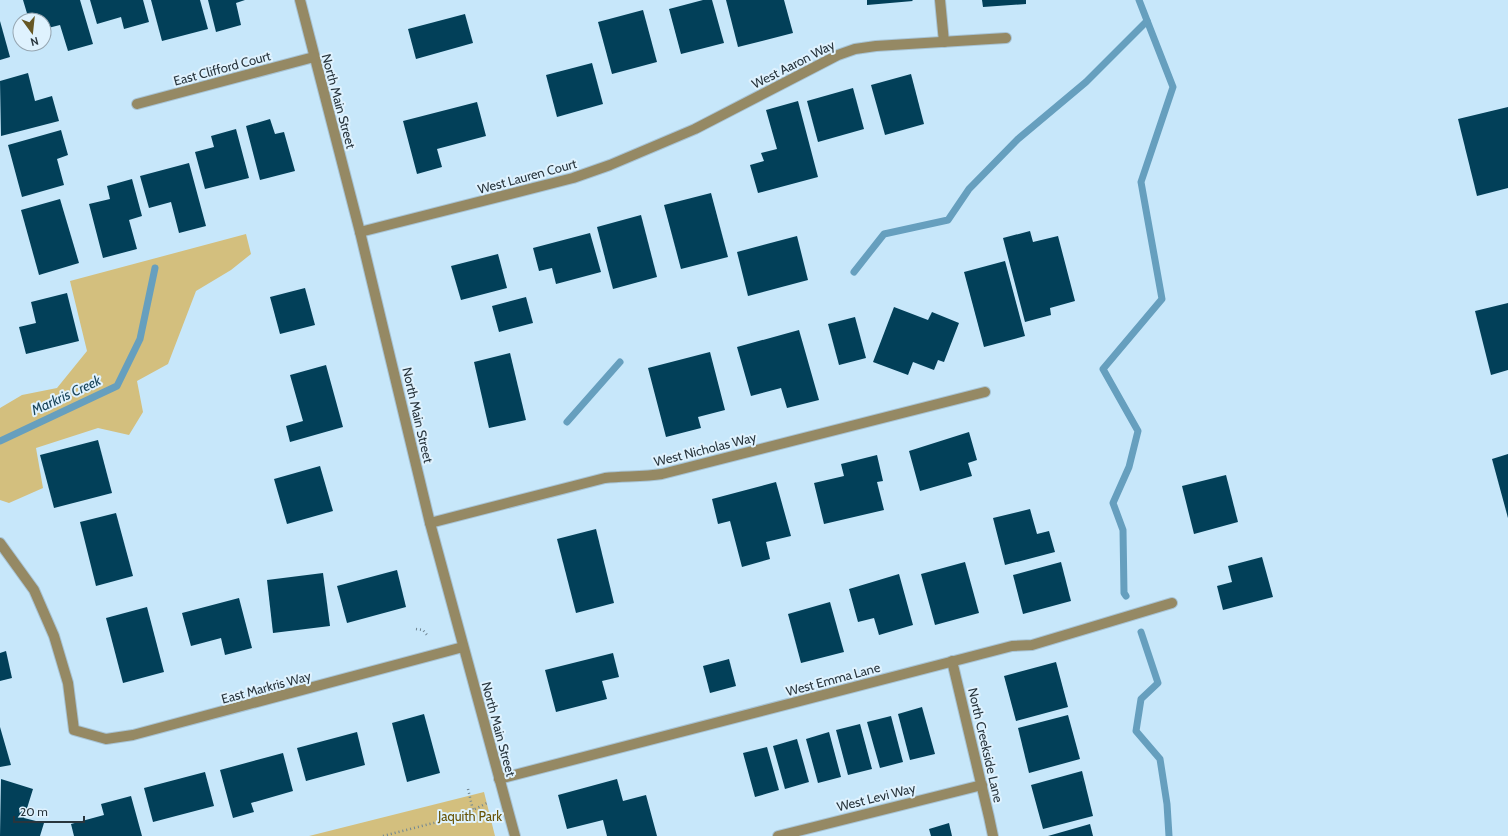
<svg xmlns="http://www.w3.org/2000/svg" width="1508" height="836" font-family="Cabin,sans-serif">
<rect width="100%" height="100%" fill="#c7e7fa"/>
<!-- green -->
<g fill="#d3bf7e">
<polygon points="246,234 251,254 231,270 196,291 168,364 137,381 143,412 129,435 98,428 36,448 43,488 9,503 0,500 0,408 22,395 57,388 87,351 70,281"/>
<polygon points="484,792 495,836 309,836"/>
</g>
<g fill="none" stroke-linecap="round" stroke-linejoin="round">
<!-- stream -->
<g stroke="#669fbe" stroke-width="7">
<polyline points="854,272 884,234 948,220 969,189 1018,139 1086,82 1147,21"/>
<polyline points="567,422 620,362"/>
<polyline points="0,441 117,386 140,339 155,268"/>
<polyline points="1126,596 1124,593 1123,530 1113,503 1129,467 1138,431 1103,369 1162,299 1141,182 1173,87 1139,0"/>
<polyline points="1141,632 1158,683 1141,699 1136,731 1160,759 1167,804 1169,836"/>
</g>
</g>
<!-- building -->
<g fill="#024059">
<polygon points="23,0 80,0 93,44 68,51 60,25 44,29 44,20 29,20"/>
<polygon points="90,0 143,0 149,22 124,29 121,17 97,24"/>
<polygon points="151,0 200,0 208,29 162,41"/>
<polygon points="208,0 245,0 236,3 241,25 216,32"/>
<polygon points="703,0 712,0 724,43 681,54 669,9"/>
<polygon points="726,0 784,0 793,33 738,47"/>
<polygon points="867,0 912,0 913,1 867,5"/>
<polygon points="982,0 1026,0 1026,4 983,7"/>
<polygon points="643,10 657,62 612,74 598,22"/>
<polygon points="465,14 473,43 416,59 408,29"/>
<polygon points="0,21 10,57 0,60"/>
<polygon points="592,63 603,104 557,117 546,75"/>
<polygon points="28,73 35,101 52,96 59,121 1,136 0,81"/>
<polygon points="911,74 924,124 885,135 871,85"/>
<polygon points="853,88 864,129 818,142 807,101"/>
<polygon points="798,101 818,177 758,193 750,165 764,161 761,153 777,149 766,110"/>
<polygon points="477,102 486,136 437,149 442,167 417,174 403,121"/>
<polygon points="1508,107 1508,188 1477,196 1458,119"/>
<polygon points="270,119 275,134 284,132 295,171 260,180 246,126"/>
<polygon points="236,129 249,178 205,189 195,152 214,147 211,136"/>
<polygon points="61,130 68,155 57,159 64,185 22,197 8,145"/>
<polygon points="189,163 206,226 179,233 171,202 149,208 140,176"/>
<polygon points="132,179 142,216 129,220 137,249 103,258 89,204 110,199 107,186"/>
<polygon points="711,193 728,257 681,269 664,205"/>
<polygon points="60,199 79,263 39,275 21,210"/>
<polygon points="641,215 657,277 613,289 597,227"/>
<polygon points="1030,231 1033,242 1058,236 1075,301 1050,308 1051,315 1025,322 1003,238"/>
<polygon points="590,233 601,272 556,284 552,268 539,271 533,248"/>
<polygon points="797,236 808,280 748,296 737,252"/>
<polygon points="498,254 507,288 461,300 451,266"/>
<polygon points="1005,261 1025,336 984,347 964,272"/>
<polygon points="305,288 315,325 280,334 270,297"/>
<polygon points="67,293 79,341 26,354 19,327 36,323 31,302"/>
<polygon points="526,297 533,323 499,332 492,306"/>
<polygon points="1508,303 1508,370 1491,375 1475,311"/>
<polygon points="894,307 928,320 932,312 959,323 944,362 938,360 934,370 913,362 908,375 873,362"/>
<polygon points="855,317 866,358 839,365 828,324"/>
<polygon points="799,330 819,400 787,408 781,388 751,396 737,347"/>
<polygon points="710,352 725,410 698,417 701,428 666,437 648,368"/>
<polygon points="510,353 526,420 489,428 474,362"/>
<polygon points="326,365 343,427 290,442 286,426 303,421 290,375"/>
<polygon points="969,432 977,460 968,463 972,476 920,491 909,451"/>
<polygon points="98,440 112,493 54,508 40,455"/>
<polygon points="1508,454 1508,518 1492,459"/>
<polygon points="877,455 883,481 877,482 884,510 824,524 814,483 844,476 841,464"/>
<polygon points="320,466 333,511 287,524 274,479"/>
<polygon points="1226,475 1238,522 1194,534 1182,486"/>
<polygon points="776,482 791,536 766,542 770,559 742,567 730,521 718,524 712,499"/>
<polygon points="1030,509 1037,534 1049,531 1055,552 1005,565 993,518"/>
<polygon points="116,513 133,576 96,586 80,522"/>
<polygon points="596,529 614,603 576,613 557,539"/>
<polygon points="1262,557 1273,597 1223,610 1217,586 1232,582 1228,566"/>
<polygon points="965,562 979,613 935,625 921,574"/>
<polygon points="1061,562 1071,601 1023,614 1013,575"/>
<polygon points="397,570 406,607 347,623 337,586"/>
<polygon points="323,573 330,626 273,633 267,580"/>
<polygon points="899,574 913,625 879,635 874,618 858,622 849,589"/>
<polygon points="239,598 252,648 225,655 221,638 191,646 182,613"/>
<polygon points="830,602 844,652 801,663 788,614"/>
<polygon points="147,607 164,672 123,683 106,618"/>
<polygon points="6,651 12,678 0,681 0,653"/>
<polygon points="613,653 619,677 602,681 607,699 556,712 545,670"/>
<polygon points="729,659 736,686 710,693 703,666"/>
<polygon points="1056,662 1068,707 1016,721 1004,676"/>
<polygon points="922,707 935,754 910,760 898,714"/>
<polygon points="424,714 440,773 407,782 392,723"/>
<polygon points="1068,715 1080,759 1029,773 1018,728"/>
<polygon points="891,716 903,762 880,768 867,722"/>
<polygon points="860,724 872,769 848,775 836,730"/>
<polygon points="0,727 11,765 0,767"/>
<polygon points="357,732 365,765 306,781 297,748"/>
<polygon points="829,732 841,777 818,783 806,739"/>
<polygon points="797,739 809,782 785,789 773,746"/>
<polygon points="767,747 779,790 755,797 743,753"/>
<polygon points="283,753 293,791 251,803 254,812 233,818 220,770"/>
<polygon points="1082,771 1093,816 1043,829 1031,785"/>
<polygon points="205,772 214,806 153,822 144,788"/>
<polygon points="1,779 33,789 24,818 44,823 40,836 0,836"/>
<polygon points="617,779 623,801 646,795 657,836 607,836 603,820 567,829 558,795"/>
<polygon points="131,796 142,836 74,836 71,824 104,815 101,804"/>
<polygon points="949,823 952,836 931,836 929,829"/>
<polygon points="1090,824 1093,836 1048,836"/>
</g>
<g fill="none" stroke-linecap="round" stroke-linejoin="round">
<!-- minor casing -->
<g stroke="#a7c3d4" stroke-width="12">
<g id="minor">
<polyline points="300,0 360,232 430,523 515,836"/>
<polyline points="940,0 944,42"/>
<polyline points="137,104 314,57"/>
<polyline points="360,232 573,178 610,165 695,129 838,55 855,49 876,46 1006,38"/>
<path d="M430 523 605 478C624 476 643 477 662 474L985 392"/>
<polyline points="0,543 34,590 54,636 68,683 74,730 106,739 133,735 463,647"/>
<polyline points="952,661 989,817 993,836"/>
<polyline points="499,779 1012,646 1032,645 1172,603"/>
<polyline points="778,836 982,785"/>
</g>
</g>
<!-- path -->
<g stroke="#708693" stroke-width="2.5" stroke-dasharray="1 3" stroke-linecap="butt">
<polyline points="416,629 423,630 427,635"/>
<polyline points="468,789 473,810"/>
<polyline points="383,836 461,816 487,803 488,801"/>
</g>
<!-- minor -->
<use href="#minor" stroke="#958964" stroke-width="10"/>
</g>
<g text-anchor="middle" stroke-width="4" stroke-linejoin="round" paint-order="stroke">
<!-- street labels -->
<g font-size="13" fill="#28353d" stroke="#dff2fe">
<text transform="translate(793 64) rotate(-27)" y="5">West Aaron Way</text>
<text transform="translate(222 68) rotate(-15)" y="5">East Clifford Court</text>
<text transform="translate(339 101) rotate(75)" y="5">North Main Street</text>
<text transform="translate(527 176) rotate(-15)" y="5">West Lauren Court</text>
<text transform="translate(418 415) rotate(77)" y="5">North Main Street</text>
<text transform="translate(705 449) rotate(-14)" y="5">West Nicholas Way</text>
<text transform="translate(833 679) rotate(-15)" y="5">West Emma Lane</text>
<text transform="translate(266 687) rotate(-15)" y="5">East Markris Way</text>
<text transform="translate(499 729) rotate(75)" y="5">North Main Street</text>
<text transform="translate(986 745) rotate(77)" y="5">North Creekside Lane</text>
<text transform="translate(876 797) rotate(-14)" y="5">West Levi Way</text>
</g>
<!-- park labels -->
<g font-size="13" fill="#665205" stroke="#dff2fe">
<text x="470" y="821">Jaquith Park</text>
</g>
<!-- water labels -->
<g font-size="14" font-style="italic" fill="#1a455a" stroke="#dff2fe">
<text transform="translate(66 395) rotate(-25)" y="5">Markris Creek</text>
</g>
</g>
<!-- north arrow -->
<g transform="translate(32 32) rotate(165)"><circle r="19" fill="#dff2fe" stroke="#96a6b1"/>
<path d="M0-3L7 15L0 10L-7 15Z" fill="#665724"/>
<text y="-6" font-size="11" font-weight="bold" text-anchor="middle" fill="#28353d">N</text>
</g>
<!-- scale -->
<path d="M14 816v6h70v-6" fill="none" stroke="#28353d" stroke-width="2"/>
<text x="20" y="816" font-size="12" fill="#28353d" stroke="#dff2fe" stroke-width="3" paint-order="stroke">20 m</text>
</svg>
